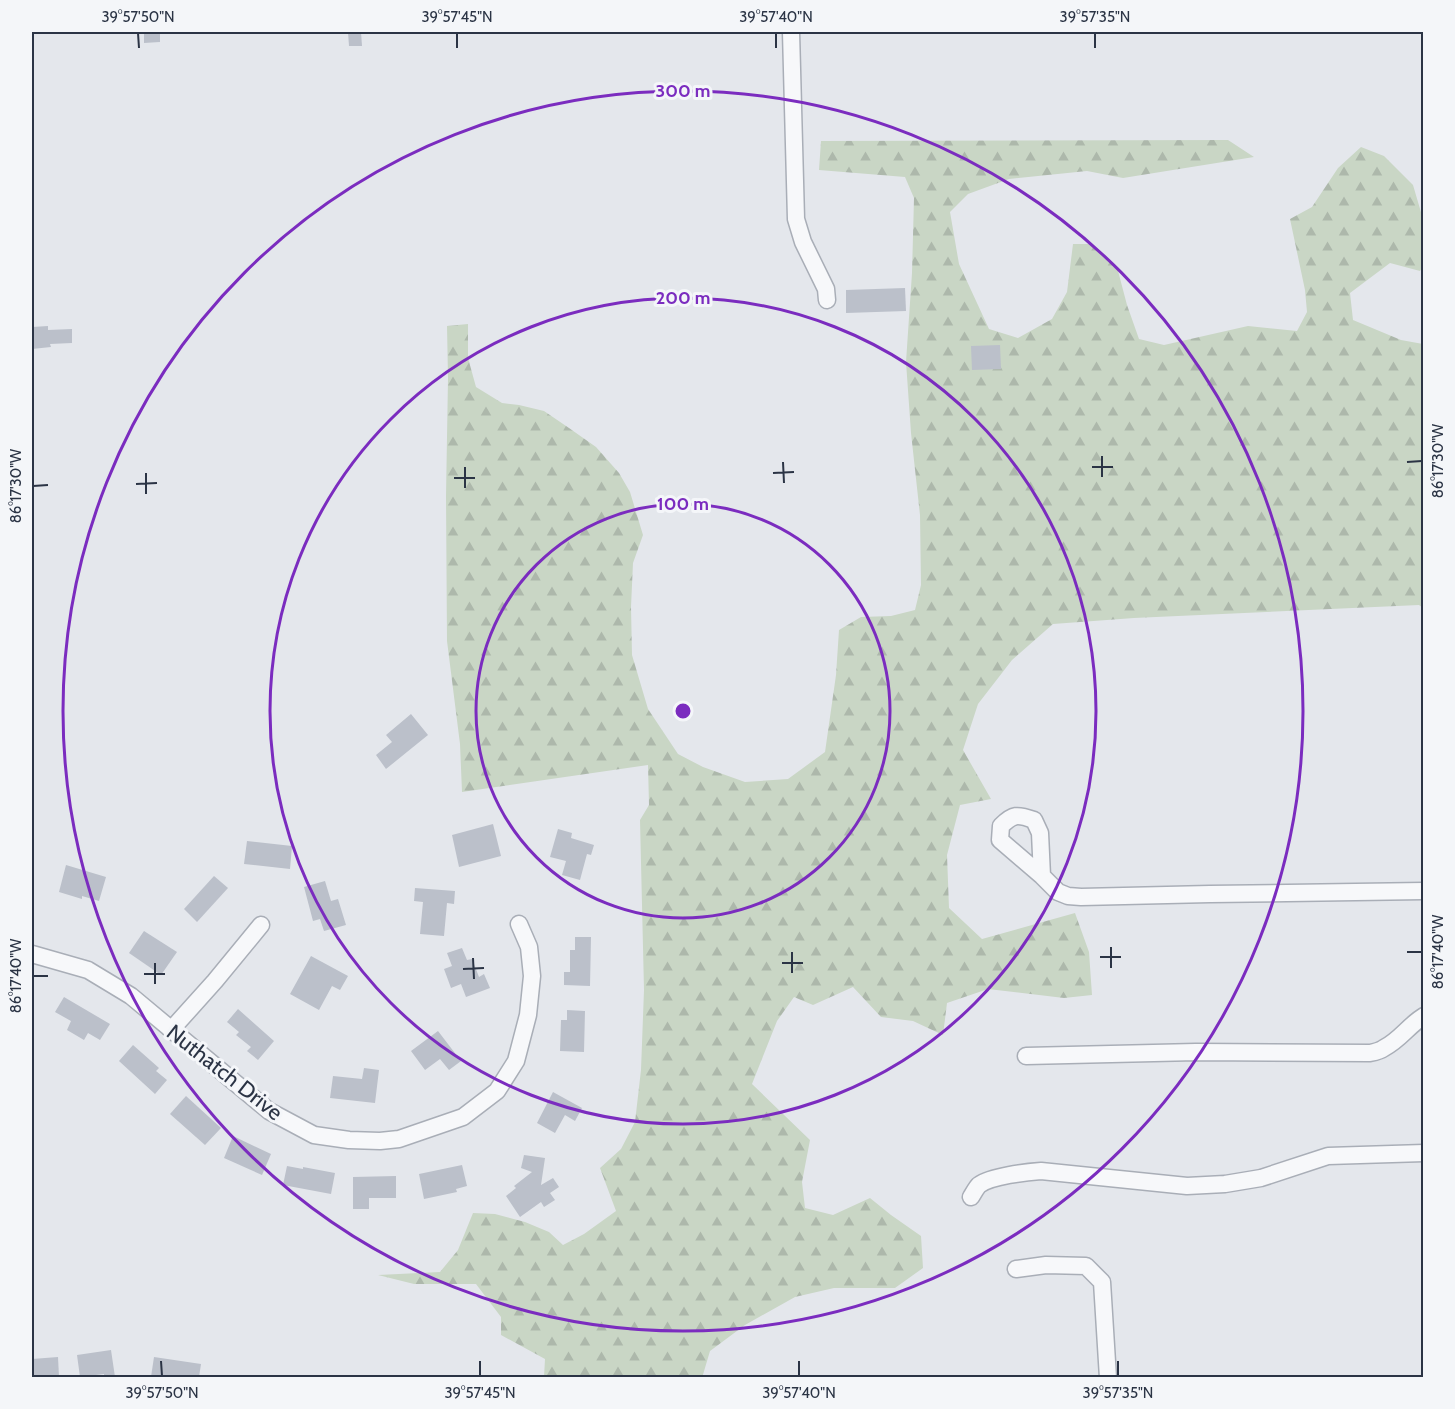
<svg xmlns="http://www.w3.org/2000/svg" width="1455" height="1409" font-family="Cabin,sans-serif">
<defs>
<pattern id="forest-firs" width="22" height="20" patternUnits="userSpaceOnUse" patternTransform="scale(1.5)"><rect width="22" height="20" fill="#c9d6c5"/><path d="M5 1l3.5 6h-7zM16 11l3.5 6h-7z" fill="#adb8ab"/></pattern>
</defs>
<rect width="100%" height="100%" fill="#e4e7ec"/>
<!-- forest -->
<polygon fill="url(#forest-firs)" points="1228,140 1254,157 1123,178 1087,171 1009,179 968,194 950,212 959,264 989,329 1018,338 1052,319 1067,292 1073,244 1090,244 1117,267 1127,305 1139,339 1164,345 1248,326 1297,331 1307,312 1305,290 1290,219 1312,207 1338,168 1361,147 1384,156 1413,185 1423,219 1423,266 1420,271 1390,263 1350,293 1353,320 1401,340 1423,344 1423,608 1419,605 1134,618 1053,624 1012,660 978,704 963,750 991,799 960,805 947,855 949,908 982,939 1075,913 1089,952 1092,995 1064,998 988,989 947,1003 943,1035 913,1021 881,1017 853,987 813,1005 794,997 777,1021 752,1084 810,1140 802,1182 805,1208 833,1215 870,1198 891,1215 921,1236 923,1268 895,1288 834,1288 795,1297 745,1325 710,1351 702,1378 544,1377 545,1359 501,1335 501,1317 476,1284 414,1284 378,1275 440,1272 458,1250 473,1213 495,1214 525,1222 549,1232 563,1245 584,1234 616,1211 600,1168 621,1149 635,1122 641,1070 644,990 640,820 649,805 648,765 462,792 460,744 447,641 446,496 448,378 447,326 468,324 468,358 476,387 502,403 519,405 544,411 569,428 596,447 619,473 630,492 643,535 633,563 631,607 632,655 648,709 678,754 703,767 745,782 788,779 825,752 836,675 839,630 861,617 891,616 915,610 921,585 920,515 911,433 906,362 912,273 914,198 905,177 819,170 821,141"/>
<!-- building -->
<g fill="#bbc0ca">
<polygon points="144,32 160,32 160,42 144,43"/>
<polygon points="348,32 361,32 362,46 349,46"/>
<polygon points="905,288 906,311 846,313 846,290"/>
<polygon points="48,326 48,330 72,329 72,343 50,344 51,347 32,349 32,327"/>
<polygon points="1000,345 1001,369 972,370 971,346"/>
<polygon points="411,714 428,735 386,769 376,755 392,742 386,735"/>
<polygon points="493,824 501,856 459,867 452,835"/>
<polygon points="558,829 572,833 571,838 594,845 591,855 587,854 580,880 562,875 566,861 550,857"/>
<polygon points="247,841 292,846 290,869 244,864"/>
<polygon points="66,865 106,877 99,901 82,896 82,899 59,892"/>
<polygon points="214,876 228,888 197,922 184,909"/>
<polygon points="325,881 331,901 338,899 346,925 324,931 320,919 313,921 304,887"/>
<polygon points="415,888 455,891 454,904 447,903 444,936 420,934 423,902 414,901"/>
<polygon points="144,931 177,952 161,975 129,953"/>
<polygon points="575,937 591,937 590,986 564,985 564,972 570,972 570,950 575,950"/>
<polygon points="462,948 467,960 472,959 479,977 484,974 490,988 466,997 461,984 451,988 444,969 452,966 447,953"/>
<polygon points="311,956 348,976 340,990 332,986 319,1010 290,994"/>
<polygon points="64,997 110,1024 100,1040 88,1033 84,1040 67,1030 71,1021 55,1012"/>
<polygon points="238,1009 274,1041 258,1060 247,1051 251,1047 236,1035 239,1032 227,1022"/>
<polygon points="567,1010 585,1011 584,1052 560,1051 561,1020 567,1020"/>
<polygon points="438,1031 461,1061 449,1070 440,1059 425,1070 411,1051"/>
<polygon points="133,1045 159,1068 156,1071 167,1080 155,1094 119,1061"/>
<polygon points="364,1068 379,1070 375,1103 330,1098 333,1076 362,1079"/>
<polygon points="553,1092 582,1108 575,1121 565,1115 555,1133 537,1123"/>
<polygon points="186,1096 221,1128 205,1145 170,1114"/>
<polygon points="233,1136 271,1154 262,1175 224,1158"/>
<polygon points="524,1155 545,1158 541,1185 553,1178 559,1187 550,1193 555,1200 544,1207 541,1202 520,1217 506,1196 516,1188 514,1186 532,1172 521,1168"/>
<polygon points="462,1165 467,1186 456,1189 457,1192 424,1199 419,1174"/>
<polygon points="287,1166 303,1169 303,1167 335,1173 331,1194 283,1185"/>
<polygon points="396,1176 396,1198 369,1198 369,1209 353,1209 353,1177"/>
<polygon points="111,1350 115,1377 104,1377 104,1374 80,1377 77,1355"/>
<polygon points="58,1357 59,1377 32,1377 32,1359"/>
<polygon points="154,1357 201,1364 199,1377 151,1377"/>
</g>
<g fill="none" stroke-linecap="round" stroke-linejoin="round">
<!-- minor casing -->
<g stroke="#a9aeb7" stroke-width="19">
<g id="minor">
<polyline points="791,32 796,219 803,242 826,289 827,300"/>
<path d="M1042 876 1040 833 1034 820C1017 814 1013 814 1001 826L1000 840 1042 876 1058 892 1068 896 1081 897 1210 894 1424 891"/>
<polyline points="32,954 88,970 131,996 269,1111 314,1135 349,1140 380,1141 399,1139 463,1117 497,1091 516,1061 528,1015 532,976 529,947 519,924"/>
<polyline points="171,1030 215,981 261,925"/>
<path d="M1026 1056 1196 1052 1370 1053C1375 1052 1380 1051 1384 1048 1400 1040 1409 1025 1424 1016"/>
<path d="M971 1197C973 1194 976 1188 979 1185 991 1176 1027 1172 1041 1171L1187 1186 1225 1184 1261 1178 1328 1156 1424 1153"/>
<polyline points="1016,1269 1046,1265 1086,1266 1102,1282 1108,1378"/>
</g>
</g>
<!-- minor -->
<use href="#minor" stroke="#f7f8fa" stroke-width="16"/>
</g>
<!-- ticks -->
<path fill="none" stroke="#2b3445" stroke-width="2" d="M138 33 139 48M457 33V48M776 33V48M1095 33V48M1102 456V477M783 462 784 483M1407 462 1422 461M465 467V488M1092 467H1113M146 473V494M773 473 794 472M454 478H475M136 484 157 483M33 486 48 485M1111 947V968M792 952V973M1407 952H1422M1100 957H1121M473 958 474 979M155 963V984M782 963H803M463 969 484 968M144 974H165M33 976H48M161 1361 162 1376M480 1361V1376M799 1361V1376M1118 1361V1376"/>
<!-- distance rings -->
<g fill="none" stroke="#7b2cbf" stroke-width="3">
<circle cx="683" cy="711" r="207"/>
<circle cx="683" cy="711" r="413"/>
<circle cx="683" cy="711" r="620"/>
</g>
<g text-anchor="middle" stroke-width="6" stroke-linejoin="round" paint-order="stroke">
<!-- street labels -->
<g font-size="22" fill="#2b3445" stroke="#f4f6f9">
<text transform="translate(225 1072) rotate(38)" y="8">Nuthatch Drive</text>
</g>
</g>
<circle cx="683" cy="711" r="9" fill="#7b2cbf" stroke="#f4f6f9" stroke-width="3"/>
<g font-size="18" text-anchor="middle" font-weight="bold" fill="#7b2cbf" stroke="#f4f6f9" stroke-width="6" stroke-linejoin="round" paint-order="stroke">
<text x="683" y="97">300 m</text>
<text x="683" y="304">200 m</text>
<text x="683" y="510">100 m</text>
</g>
<!-- border -->
<rect width="1455" height="1409" fill="none" stroke="#f4f6f9" stroke-width="66"/>
<rect x="33" y="33" width="1389" height="1343" fill="none" stroke="#2b3445" stroke-width="2"/>
<g font-size="15" text-anchor="middle" fill="#2b3445">
<text x="138" y="22">39°57'50"N</text>
<text x="457" y="22">39°57'45"N</text>
<text x="776" y="22">39°57'40"N</text>
<text x="1095" y="22">39°57'35"N</text>
<text transform="translate(1438 461) rotate(-90)" y="5">86°17'30"W</text>
<text transform="translate(16 486) rotate(-90)" y="5">86°17'30"W</text>
<text transform="translate(1438 952) rotate(-90)" y="5">86°17'40"W</text>
<text transform="translate(16 976) rotate(-90)" y="5">86°17'40"W</text>
<text x="162" y="1398">39°57'50"N</text>
<text x="480" y="1398">39°57'45"N</text>
<text x="799" y="1398">39°57'40"N</text>
<text x="1118" y="1398">39°57'35"N</text>
</g>
</svg>
